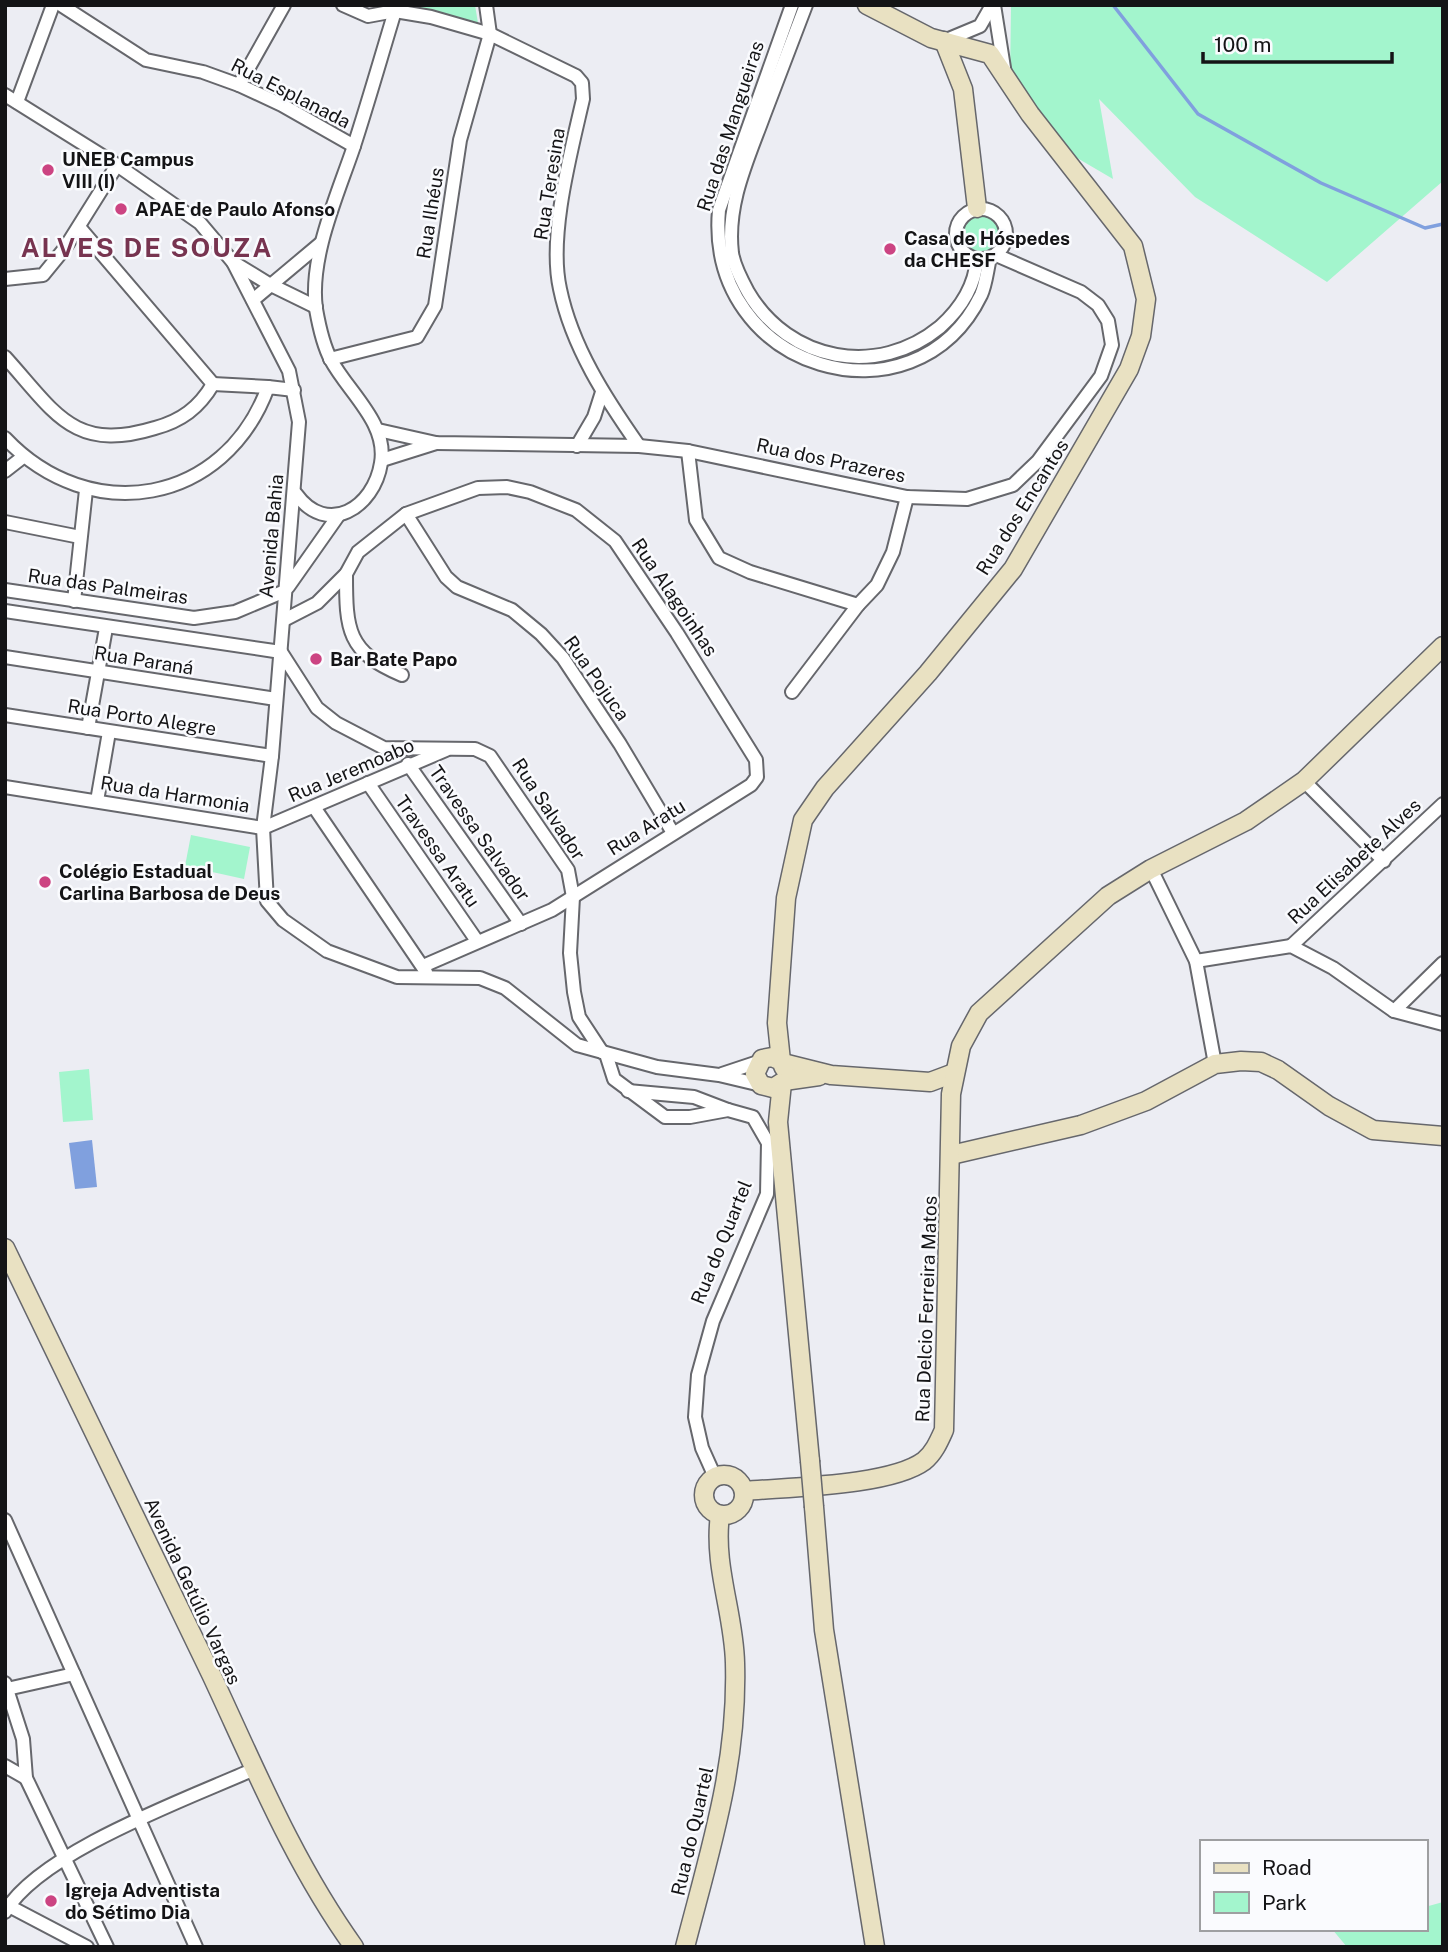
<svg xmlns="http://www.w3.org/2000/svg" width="1448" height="1952" font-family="'Public Sans',sans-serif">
<rect width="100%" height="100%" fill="#ecedf3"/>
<!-- green -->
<g fill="#a3f5cd">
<polygon points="406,5 475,5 478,23"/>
<polygon points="1011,5 1443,5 1443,181 1327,282 1195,197 1099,99 1113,179 1072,155 1010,81"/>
<circle cx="981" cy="233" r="23"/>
<polygon points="191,835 250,847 244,879 185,866"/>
<polygon points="89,1069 93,1120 63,1122 59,1072"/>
<polygon points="1443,1902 1443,1947 1347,1947 1332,1929 1425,1929 1425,1907"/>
</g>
<!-- water -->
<polygon fill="#80a0de" points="92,1140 97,1187 75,1189 69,1143"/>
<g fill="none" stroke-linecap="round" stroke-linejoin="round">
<!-- stream -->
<polyline stroke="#80a0de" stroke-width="3.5" points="1113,5 1198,114 1321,183 1425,228 1443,224"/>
<!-- street casing -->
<g stroke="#66676c" stroke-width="16">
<g id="street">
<polyline points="61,5 146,60 203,72 239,85 282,105 354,146"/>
<path d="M343 5 368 16 395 11 431 17 490 34 576 76 582 83 583 99C571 152 548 236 560 289 572 347 606 399 639 446"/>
<path d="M792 5 719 210C705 371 915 431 981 295 986 284 987 270 990 258"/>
<path d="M806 5C792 42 778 78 764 115 748 159 726 204 732 253 734 266 742 281 748 292 789 362 878 378 940 327 960 309 975 286 977 259"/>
<polyline points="994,5 1005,74"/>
<polyline points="944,41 980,26 992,5"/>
<polyline points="239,85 284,5"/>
<polyline points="5,95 117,165 200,223 233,262 289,371 299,422 272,756 263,828 267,901 283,920 327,951 397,977 480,978 505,988 577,1045 657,1067 719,1075 761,1085"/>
<polyline points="17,102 53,5"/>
<circle cx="981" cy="234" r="25"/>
<polyline points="79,227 213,384"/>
<polyline points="233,262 269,284 316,307"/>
<polyline points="5,279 43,275 65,248 117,165"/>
<polyline points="253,300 321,243"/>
<path d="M5 357C55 412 73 453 155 428 181 421 199 408 213 384"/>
<polyline points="330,359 417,337 435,306 460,140 490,34 486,5"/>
<polyline points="213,384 268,387"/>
<polyline points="378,430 436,443 639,446 688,451 907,497 967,499 1013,485 1038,461 1101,376 1112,345 1108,321 1098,305 1081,292 996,255"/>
<path d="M5 438C90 528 225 505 268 387L294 390"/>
<polyline points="577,446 594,417 602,392"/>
<polyline points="688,451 696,520 719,558 750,572 858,605"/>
<polyline points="382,460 436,443"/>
<polyline points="5,471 23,457"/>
<path d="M296 494C327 537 374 508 381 463 388 423 348 392 331 360 323 345 319 326 316 309 309 258 337 196 353 149 368 103 381 57 395 11"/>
<polyline points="406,514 446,577 457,587 512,610 541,634 563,658 620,744 673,833"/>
<polyline points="5,522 80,537"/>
<path d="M346 574C346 630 347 652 402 675"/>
<polyline points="288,587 338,516"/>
<polyline points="5,590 194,618 235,612 285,591"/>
<polyline points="74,601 86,490"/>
<polyline points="5,611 281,652 317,708 336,723 384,748 475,749 490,756 568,870 573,897 570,953 574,992 579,1017 602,1052"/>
<polyline points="284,620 317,603 346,574 358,552 406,514 478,488 507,487 530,492 576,510 615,541 677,633 756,760 757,777 751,785 552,910 423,966"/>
<polyline points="5,657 276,699"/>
<polyline points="792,692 858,605 877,585 893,552 907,497"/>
<polyline points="5,715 272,756"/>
<polyline points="88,728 106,628"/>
<polyline points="408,764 521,924"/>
<polyline points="1304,781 1384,861"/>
<polyline points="368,783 477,941"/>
<polyline points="5,787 263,828"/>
<polyline points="97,801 109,732"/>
<polyline points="314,807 426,972"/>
<polyline points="263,828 446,750"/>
<polyline points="1151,869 1196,961 1215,1064"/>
<polyline points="1291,946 1443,804"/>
<polyline points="1196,961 1291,946 1333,968 1394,1011 1443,1024"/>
<polyline points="1394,1011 1443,963"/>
<polyline points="606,1054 614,1079 665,1117 690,1117 728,1110 753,1117 768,1143 767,1194 713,1321 698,1375 695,1417 702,1448 715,1477"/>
<polyline points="722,1074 758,1062"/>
<polyline points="628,1091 694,1097 728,1110"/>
<polyline points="5,1520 196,1947"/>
<polyline points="5,1683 23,1739 26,1778 107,1947"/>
<polyline points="7,1689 74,1674"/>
<polyline points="5,1766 26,1778"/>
<polyline points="5,1904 87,1947"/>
<path d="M5 1912C40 1852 187 1799 252 1770"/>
</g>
</g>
<!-- secondary casing -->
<g stroke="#66676c" stroke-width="21">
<g id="secondary">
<polyline points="944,41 963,89 977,208"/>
<polyline points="781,1061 777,1023 786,898 803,820 825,788 928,673 1013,569 1129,369 1141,336 1146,299 1133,246 1030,114 990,54 931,38 867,5"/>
<polyline points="783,1063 831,1075 930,1082 954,1073"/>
<polyline points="784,1068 781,1061 772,1057 762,1059 755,1074 761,1085 773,1088 784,1081 819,1076"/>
<polyline points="782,1083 778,1122 810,1461"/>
<polyline points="951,1155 1081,1125 1146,1101 1215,1064 1241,1061 1261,1062 1278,1070 1329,1106 1373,1130 1443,1136"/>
<path d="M5 1248C74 1390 143 1532 211 1674 255 1768 293 1862 354 1947"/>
<circle cx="724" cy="1495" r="20"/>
<path d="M745 1491C789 1487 890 1486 924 1461 934 1453 939 1441 944 1430L951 1094 961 1046 979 1013 1108 896 1151 869 1246 821 1304 781 1443 646"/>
<polyline points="814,1507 824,1630 875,1947"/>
<path d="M685 1947C710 1850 738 1765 735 1663 734 1613 713 1566 720 1515"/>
</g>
</g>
<!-- street -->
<use href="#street" stroke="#fff" stroke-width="12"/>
<!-- secondary -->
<use href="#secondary" stroke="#e9e1c2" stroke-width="18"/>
<!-- secondary-bridge casing -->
<g stroke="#66676c" stroke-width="21" stroke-linecap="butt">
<polyline id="secondary-bridge" points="810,1461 814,1507"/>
</g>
<!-- secondary-bridge -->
<use href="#secondary-bridge" stroke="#e9e1c2" stroke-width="18"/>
</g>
<!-- markers -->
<g fill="#cc4482" stroke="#fafbfe" stroke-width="2.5">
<circle cx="48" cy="170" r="7"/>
<circle cx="121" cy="209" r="7"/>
<circle cx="890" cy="249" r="7"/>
<circle cx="316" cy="659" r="7"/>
<circle cx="45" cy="882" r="7"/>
<circle cx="51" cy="1901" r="7"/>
</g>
<g text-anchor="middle" stroke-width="5" stroke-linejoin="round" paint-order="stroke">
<!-- street labels -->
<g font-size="19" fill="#141416" stroke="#fafbfe">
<text transform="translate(291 93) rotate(27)" y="7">Rua Esplanada</text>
<text transform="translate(730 126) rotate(-72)" y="7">Rua das Mangueiras</text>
<text transform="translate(549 184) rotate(-81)" y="7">Rua Teresina</text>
<text transform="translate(430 213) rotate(-81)" y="7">Rua Ilhéus</text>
<text transform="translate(831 460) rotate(12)" y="7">Rua dos Prazeres</text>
<text transform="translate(1022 507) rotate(-58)" y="7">Rua dos Encantos</text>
<text transform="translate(271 536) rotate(-85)" y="7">Avenida Bahia</text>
<text transform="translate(108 586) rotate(8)" y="7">Rua das Palmeiras</text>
<text transform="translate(675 597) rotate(56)" y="7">Rua Alagoinhas</text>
<text transform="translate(144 660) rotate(9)" y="7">Rua Paraná</text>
<text transform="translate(597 678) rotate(55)" y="7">Rua Pojuca</text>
<text transform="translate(142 717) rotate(9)" y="7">Rua Porto Alegre</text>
<text transform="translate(351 770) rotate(-23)" y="7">Rua Jeremoabo</text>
<text transform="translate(175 794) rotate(9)" y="7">Rua da Harmonia</text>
<text transform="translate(549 809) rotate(57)" y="7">Rua Salvador</text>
<text transform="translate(646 827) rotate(-32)" y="7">Rua Aratu</text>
<text transform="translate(480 833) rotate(55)" y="7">Travessa Salvador</text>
<text transform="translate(438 851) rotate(55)" y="7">Travessa Aratu</text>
<text transform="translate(1354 861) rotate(-43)" y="7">Rua Elisabete Alves</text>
<text transform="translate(721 1242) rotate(-68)" y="7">Rua do Quartel</text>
<text transform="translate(926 1309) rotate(-88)" y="7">Rua Delcio Ferreira Matos</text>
<text transform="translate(193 1591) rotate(65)" y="7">Avenida Getúlio Vargas</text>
<text transform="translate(692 1831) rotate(-77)" y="7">Rua do Quartel</text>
</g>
<!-- poi labels -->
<g font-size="19" font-weight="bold" fill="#141416" stroke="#fafbfe" text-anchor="start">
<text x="62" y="166">UNEB Campus<tspan x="62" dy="22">VIII (I)</tspan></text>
<text x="135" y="216">APAE de Paulo Afonso</text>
<text x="904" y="245">Casa de Hóspedes<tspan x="904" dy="22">da CHESF</tspan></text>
<text x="330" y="666">Bar Bate Papo</text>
<text x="59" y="878">Colégio Estadual<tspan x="59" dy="22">Carlina Barbosa de Deus</tspan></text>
<text x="65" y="1897">Igreja Adventista<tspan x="65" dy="22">do Sétimo Dia</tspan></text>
</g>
<!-- district labels -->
<g font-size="26" font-weight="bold" letter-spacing="2" fill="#773450" stroke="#fafbfe">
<text x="147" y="257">ALVES DE SOUZA</text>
</g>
</g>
<!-- border -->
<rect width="1448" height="1952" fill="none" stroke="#141416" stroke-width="14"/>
<!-- legend -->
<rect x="1200" y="1840" width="228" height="91" fill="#fafbfe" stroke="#9e9fa1" stroke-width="2"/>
<rect x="1214" y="1863" width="35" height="10" fill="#e9e1c2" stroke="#9e9fa1" stroke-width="2"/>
<text x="1262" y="1875" font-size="21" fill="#141416">Road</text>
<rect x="1214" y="1892" width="35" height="21" fill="#a3f5cd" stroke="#9e9fa1" stroke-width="2"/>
<text x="1262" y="1910" font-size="21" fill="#141416">Park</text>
<!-- scale -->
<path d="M1203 52v10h189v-10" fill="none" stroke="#141416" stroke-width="3.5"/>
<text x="1214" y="52" font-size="21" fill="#141416" stroke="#fafbfe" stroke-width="5" paint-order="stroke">100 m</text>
</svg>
